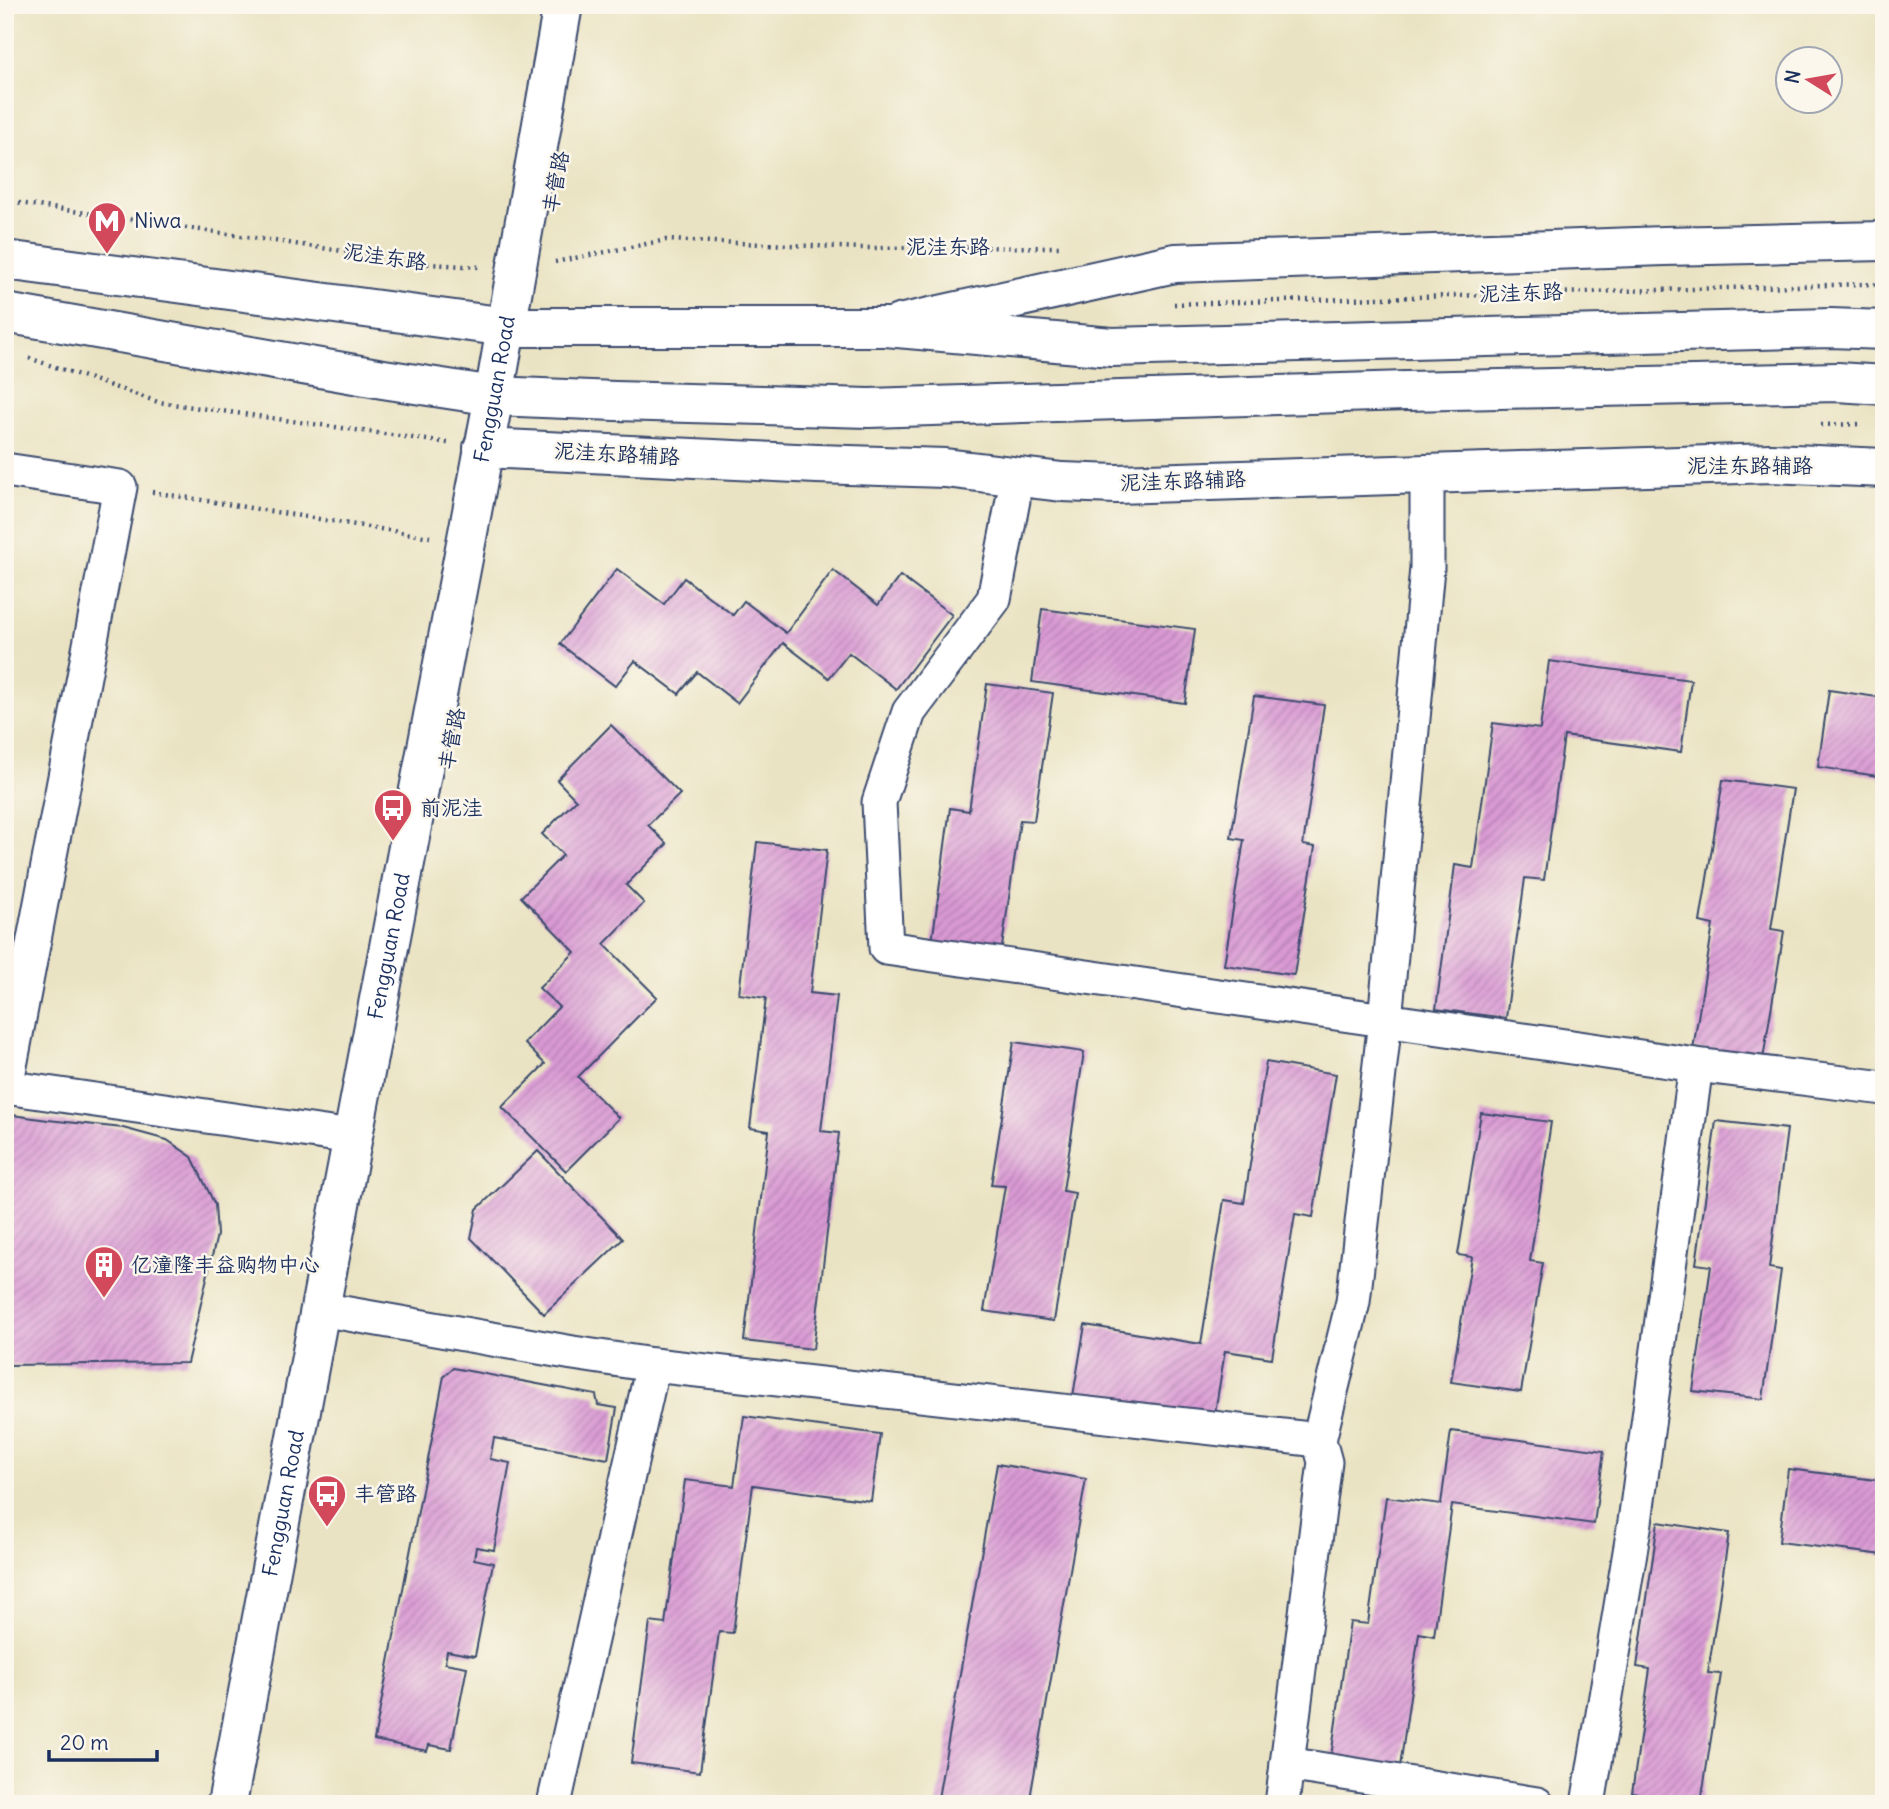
<svg xmlns="http://www.w3.org/2000/svg" width="1889" height="1809" font-family="Delius,'LXGW WenKai TC',sans-serif">
<defs>
<pattern id="building-hatch" width="6" height="6" patternUnits="userSpaceOnUse" patternTransform="scale(1.75)"><rect width="6" height="6" fill="#da9ad4"/><path d="M-1 1l2-2M0 6l6-6M5 7l2-2" fill="none" stroke="#b07eaf"/></pattern>
</defs>
<rect width="100%" height="100%" fill="#fbf7ec"/>
<filter id="ink" filterUnits="userSpaceOnUse"><feTurbulence type="fractalNoise" baseFrequency=".0143" numOctaves="2"/><feDisplacementMap in="SourceGraphic" scale="14" xChannelSelector="R" yChannelSelector="G"/><feConvolveMatrix kernelMatrix="1 2 1 2 8 2 1 2 1" color-interpolation-filters="sRGB"/></filter>
<filter id="wash" filterUnits="userSpaceOnUse"><feTurbulence type="fractalNoise" baseFrequency=".00686" numOctaves="4" result="noise"/><feDisplacementMap in="SourceGraphic" scale="28" xChannelSelector="R" yChannelSelector="G"/><feGaussianBlur stdDeviation="1.57" result="paint"/><feColorMatrix in="noise" values="0 0 0 0 0 0 0 0 0 0 0 0 0 0 0 0 0 1.4 0 .05"/><feComposite in="paint" operator="in"/></filter>
<g filter="url(#wash)">
<rect width="100%" height="100%" fill="#eae3c3"/>
<g id="blocks">
<!-- building -->
<g fill="url(#building-hatch)">
<polygon points="617,569 664,604 684,578 733,615 744,601 786,633 833,570 878,605 900,576 952,615 896,689 849,653 829,678 783,643 737,703 697,672 679,694 635,661 615,686 560,644"/>
<polygon points="1042,609 1195,629 1185,703 1032,682"/>
<polygon points="1549,661 1691,680 1681,752 1564,736 1544,880 1525,878 1506,1018 1436,1009 1455,865 1473,868 1493,723 1540,729"/>
<polygon points="987,684 1053,693 1034,821 1020,820 1000,961 931,950 950,808 969,811"/>
<polygon points="1829,690 1884,698 1884,777 1818,767"/>
<polygon points="1254,696 1324,705 1303,845 1315,847 1294,975 1224,965 1244,840 1231,838"/>
<polygon points="611,725 680,794 648,825 667,844 626,885 644,903 604,944 657,997 578,1077 619,1118 566,1171 502,1107 545,1064 524,1043 559,1007 539,988 575,952 521,897 563,855 542,834 576,800 557,780"/>
<polygon points="1723,780 1793,789 1771,929 1784,931 1763,1059 1693,1049 1713,925 1700,922"/>
<polygon points="757,842 827,850 810,993 837,996 821,1131 839,1133 813,1349 744,1341 769,1131 750,1128 766,998 739,994"/>
<polygon points="1014,1042 1084,1052 1063,1191 1075,1193 1054,1321 984,1311 1005,1186 991,1185"/>
<polygon points="1266,1062 1336,1074 1313,1217 1295,1214 1272,1358 1225,1351 1214,1419 1073,1396 1085,1325 1201,1344 1224,1200 1244,1203"/>
<polygon points="1481,1113 1551,1122 1530,1261 1543,1263 1521,1392 1451,1382 1472,1257 1458,1255"/>
<polygon points="5,1114 48,1120 123,1128 167,1140 192,1157 215,1205 217,1235 187,1363 5,1365"/>
<polygon points="1716,1121 1787,1129 1769,1268 1781,1270 1763,1399 1693,1391 1711,1266 1696,1264"/>
<polygon points="538,1151 623,1239 544,1314 471,1238 477,1209"/>
<polygon points="453,1368 596,1395 598,1405 617,1408 608,1459 494,1438 490,1459 510,1463 494,1550 476,1547 474,1559 493,1563 475,1656 447,1651 445,1663 467,1667 451,1749 429,1745 427,1751 374,1740 444,1376"/>
<polygon points="744,1416 880,1434 871,1501 753,1485 733,1633 719,1632 700,1772 631,1763 650,1622 665,1624 685,1480 734,1486"/>
<polygon points="1451,1431 1604,1451 1594,1524 1452,1505 1434,1636 1419,1633 1399,1774 1330,1764 1350,1622 1368,1624 1386,1497 1441,1504"/>
<polygon points="997,1464 1086,1479 1029,1804 937,1804"/>
<polygon points="1788,1469 1884,1481 1884,1555 1779,1542"/>
<polygon points="1658,1522 1729,1533 1708,1673 1721,1674 1701,1803 1632,1793 1650,1669 1637,1667"/>
</g>
</g>
</g>
<g filter="url(#ink)">
<use href="#blocks" fill-opacity="0" stroke="#3a4a6d" stroke-width="2"/>
<g fill="none" stroke-linecap="round" stroke-linejoin="round">
<!-- minor casing -->
<g stroke="#3a4a6d" stroke-width="37">
<g id="minor">
<polyline points="5,470 120,487 6,1087"/>
<polyline points="1013,500 994,599 909,712 879,802 886,948 1696,1065 1884,1088"/>
<polyline points="5,1087 352,1137"/>
<polyline points="320,1309 573,1353 653,1365 1319,1440"/>
<polyline points="1287,1764 1537,1804"/>
<polyline points="554,1804 653,1365"/>
<polyline points="1282,1804 1325,1462 1319,1440 1353,1302 1385,1020 1427,568 1427,473"/>
<polyline points="1588,1804 1635,1522 1696,1065"/>
</g>
</g>
<!-- tertiary casing -->
<g stroke="#3a4a6d" stroke-width="42">
<g id="tertiary">
<polyline points="899,324 1175,263 1664,246 1884,241"/>
<polyline points="483,448 817,464 945,468 1062,482 1117,484 1771,463 1884,468"/>
</g>
</g>
<!-- secondary casing -->
<g stroke="#3a4a6d" stroke-width="42">
<g id="secondary">
<polyline points="5,260 507,327 886,327 1112,347 1831,328 1884,330"/>
<polyline points="5,313 383,379 494,396 615,401 869,408 1406,391 1837,382 1884,385"/>
<path id="s1" d="M227 1804 320 1309 494 396 563 5"/>
</g>
</g>
<!-- path -->
<g stroke="#3a4a6d" stroke-width="4.5" stroke-dasharray="2 5" stroke-linecap="butt">
<polyline points="5,201 430,264 480,267"/>
<polyline points="555,262 666,240 863,248 1062,247"/>
<polyline points="1174,304 1864,284 1884,285"/>
<polyline points="29,358 158,402 448,443"/>
<polyline points="1821,425 1862,424"/>
<polyline points="152,492 430,537"/>
</g>
<!-- minor -->
<use href="#minor" stroke="#fff" stroke-width="33"/>
<!-- tertiary -->
<use href="#tertiary" stroke="#fff" stroke-width="38"/>
<!-- secondary -->
<use href="#secondary" stroke="#fff" stroke-width="38"/>
</g>
</g>
<!-- icons -->
<defs>
<g id="metro-pin" transform="scale(2.0125)"><path d="M0 17L-7.5 6A9.5 9.5 0 1 1 7.5 6Z" fill="#d1495b" stroke="#fbf7ec"/><path d="M-5.5 5V-5H-3L0 0L3-5H5.5V5H3V-.5L0 4L-3-.5V5Z" fill="#fff"/></g>
<g id="bus-pin" transform="scale(2.0125)"><path d="M0 17L-7.5 6A9.5 9.5 0 1 1 7.5 6Z" fill="#d1495b" stroke="#fbf7ec"/><path d="M-5-6H5V4H4V6H2V4H-2V6H-4V4H-5ZM-3.5-4V0h7V-4ZM-3.5 1.2v1.5H-2V1.2ZM2 1.2v1.5H3.5V1.2Z" fill="#fff"/></g>
<g id="building-pin" transform="scale(2.0125)"><path d="M0 17L-7.5 6A9.5 9.5 0 1 1 7.5 6Z" fill="#d1495b" stroke="#fbf7ec"/><path d="M-4-6H4V6H1V3H-1V6H-4ZM-2.5-4.3h1.7v1.8h-1.7ZM.8-4.3h1.7v1.8H.8ZM-2.5-1h1.7V.8h-1.7ZM.8-1h1.7V.8H.8Z" fill="#fff"/></g>
</defs>
<g fill-rule="evenodd">
<use href="#metro-pin" x="107" y="221"/>
<use href="#bus-pin" x="393" y="808"/>
<use href="#building-pin" x="104" y="1265"/>
<use href="#bus-pin" x="327" y="1494"/>
</g>
<g text-anchor="middle" stroke-width="5" stroke-linejoin="round" paint-order="stroke">
<!-- street labels -->
<g font-size="21" fill="#1b2f5e" stroke="#fbf7ec">
<text transform="translate(556 182) rotate(-79)" y="7">丰管路</text>
<text x="948" y="254">泥洼东路</text>
<text transform="translate(385 257) rotate(8)" y="7">泥洼东路</text>
<text transform="translate(1521 293) rotate(-2)" y="7">泥洼东路</text>
<text dy="7" stroke="none"><textPath href="#s1" startOffset="1440">Fengguan Road</textPath></text>
<text transform="translate(617 454) rotate(3)" y="7">泥洼东路辅路</text>
<text x="1750" y="473">泥洼东路辅路</text>
<text transform="translate(1183 481) rotate(-2)" y="7">泥洼东路辅路</text>
<text transform="translate(452 739) rotate(-79)" y="7">丰管路</text>
<text dy="7" stroke="none"><textPath href="#s1" startOffset="873">Fengguan Road</textPath></text>
<text dy="7" stroke="none"><textPath href="#s1" startOffset="306">Fengguan Road</textPath></text>
</g>
<!-- poi labels -->
<g font-size="21" fill="#1b2f5e" stroke="#fbf7ec" text-anchor="start">
<text x="134" y="228">Niwa</text>
<text x="420" y="815">前泥洼</text>
<text x="131" y="1272">亿潼隆丰益购物中心</text>
<text x="354" y="1501">丰管路</text>
</g>
</g>
<!-- margin -->
<rect width="1889" height="1809" fill="none" stroke="#fbf7ec" stroke-width="28"/>
<!-- north arrow -->
<g transform="translate(1809 80) rotate(281)"><circle r="33" fill="#fbf7ec" stroke="#a1a7b3" stroke-width="2"/>
<path d="M0-5L12 26L0 18L-12 26Z" fill="#d1495b"/>
<text y="-10" font-size="19" font-weight="bold" text-anchor="middle" fill="#1b2f5e">N</text>
</g>
<!-- scale -->
<path d="M49 1750v10h108v-10" fill="none" stroke="#1b2f5e" stroke-width="3.5"/>
<text x="60" y="1750" font-size="21" fill="#1b2f5e" stroke="#fbf7ec" stroke-width="5" paint-order="stroke">20 m</text>
</svg>
